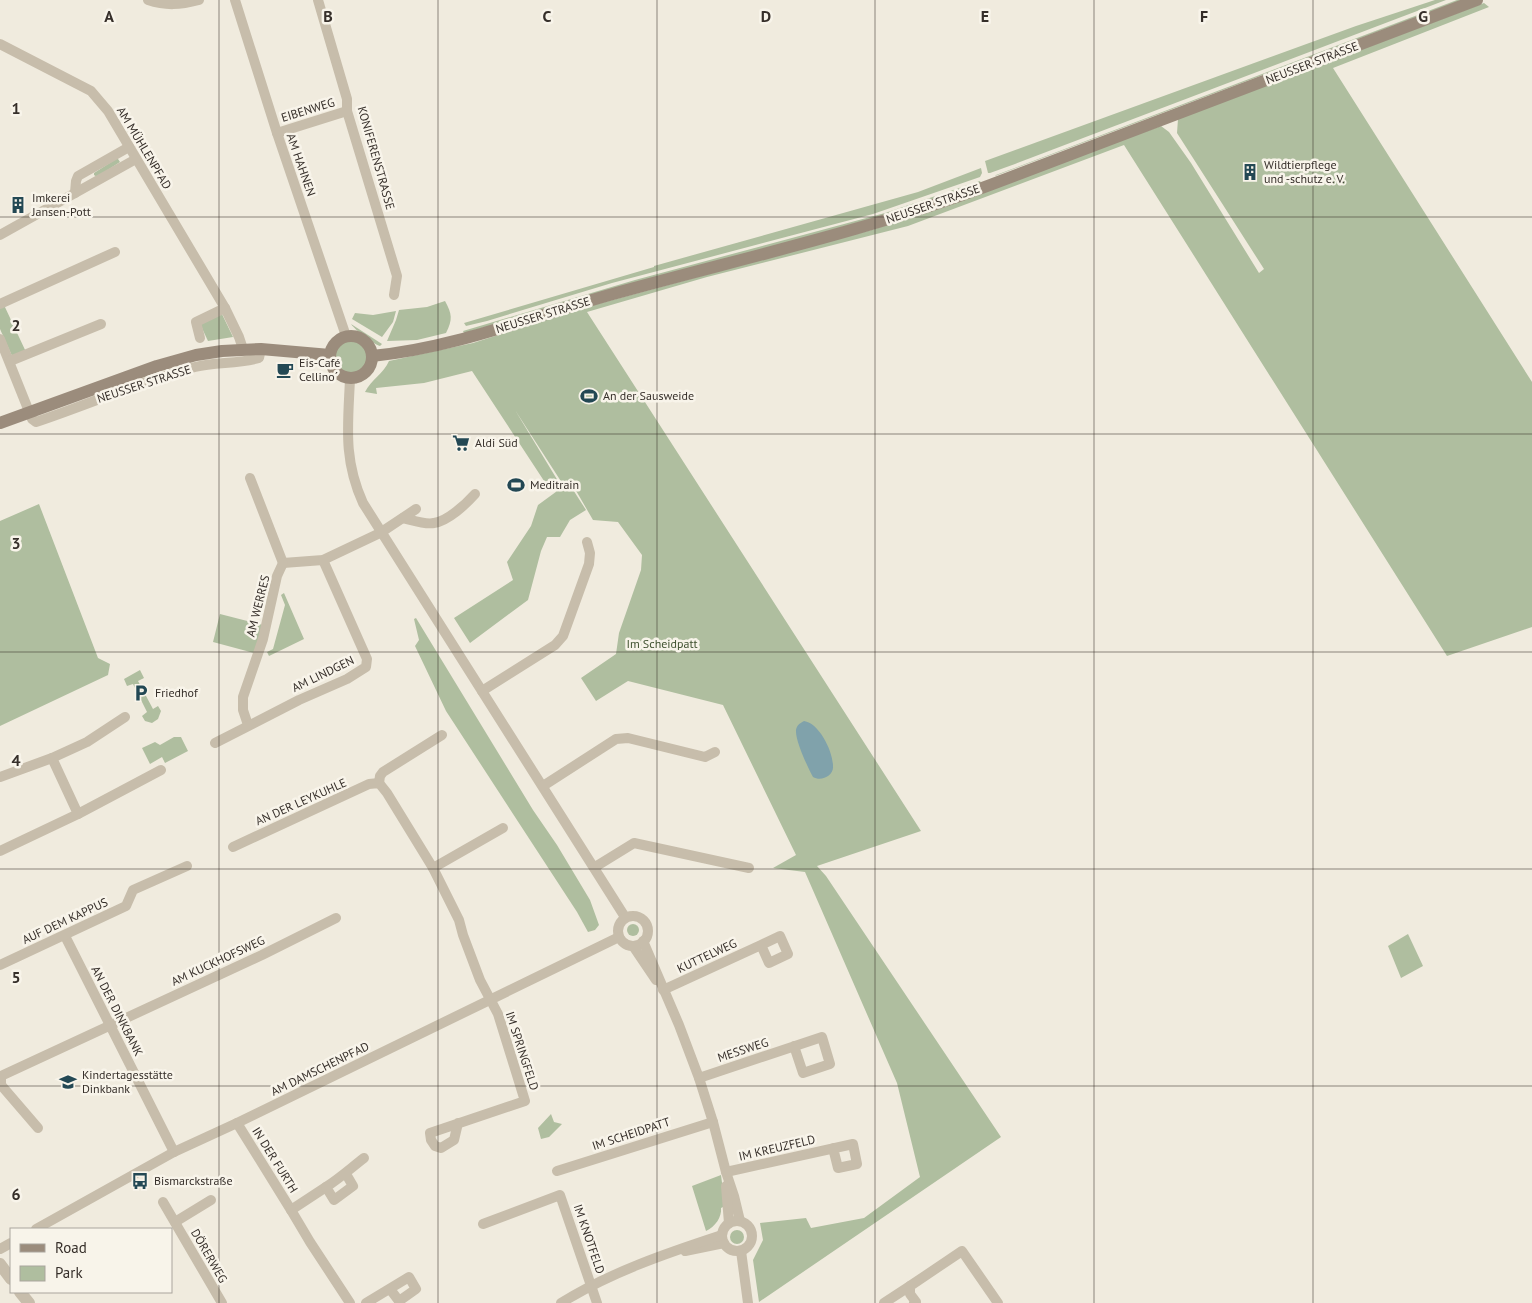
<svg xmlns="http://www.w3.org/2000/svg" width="1532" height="1303" font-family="'PT Sans',sans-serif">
<rect width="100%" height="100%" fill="#f0ebde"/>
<!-- green -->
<g fill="#afbe9f">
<polygon points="1435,0 1446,0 1015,164 990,173 988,173 985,161 1356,26"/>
<polygon points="1457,0 1462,0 995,176 996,175"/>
<path d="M1484 3 1489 7 1333 68 1532 382V627L1447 656 1124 145 908 226 707 277 587 312 921 831 817 866 826 876 1001 1137 759 1302 753 1260 763 1240 760 1223 806 1218 811 1228 864 1218 920 1177 897 1083 805 872 773 868 796 855 723 705 628 681 596 701 581 678 616 654 619 633 641 570 642 555 618 522 593 520 571 482 564 486 570 485 586 510 570 520 560 537H547L541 551 528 600 470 643 454 618 513 580 507 562 531 526 538 505 564 486 515 410 558 481 548 487 472 371 424 383 376 388 377 394 365 392C371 380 384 373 389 361L473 343 583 308 875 229 1161 126 1169 132 1191 163 1259 273 1264 269 1177 133 1178 119Z"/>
<polygon points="116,159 118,159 120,162 97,177 94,175 94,173"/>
<polygon points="981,168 982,173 980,177 873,214 612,283 487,321 466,326 464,323 654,267 654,266 918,192"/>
<polygon points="980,181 981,183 910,208 464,333 463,331 635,280 885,213"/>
<path d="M445 301C452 314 453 319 446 333L417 340 387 341 396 320 399 310 427 307Z"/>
<polygon points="4,305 26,352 12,356 0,329 0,307"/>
<polygon points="396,311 393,322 382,337 352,319 355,313 373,315"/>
<polygon points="221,312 233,337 208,341 200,324"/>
<path d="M351 324 382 344 380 346C373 344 355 330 351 324Z"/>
<circle cx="351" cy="357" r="16"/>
<polygon points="39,504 98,658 110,664 108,675 0,726 0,521"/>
<polygon points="284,593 304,639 269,656 267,652 273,649 285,605 281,595"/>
<polygon points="220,614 263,625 254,653 213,642"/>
<polygon points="416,618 533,810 557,845 590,900 599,925 595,930 588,932 577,912 446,711 415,646 419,640 414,619"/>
<polygon points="140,670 144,678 138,681 153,709 158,706 161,711 158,719 152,723 145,721 142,716 147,712 133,684 127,686 124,679"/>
<polygon points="174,737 181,737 188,751 165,763 162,757 150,764 142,748 155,742 160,745"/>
<circle cx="633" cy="930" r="6"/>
<polygon points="1408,934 1423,966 1401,978 1388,946"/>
<polygon points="551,1114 554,1122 562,1124 549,1137 541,1139 538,1128"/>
<path d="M721 1175 725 1206 721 1208C722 1217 715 1227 706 1231L692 1186Z"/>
<circle cx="737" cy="1237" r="7"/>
</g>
<!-- water -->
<path fill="#80a2ab" d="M804 721C819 723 833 751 833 766 834 776 821 782 813 777 808 768 795 740 796 730 797 725 799 724 804 721Z"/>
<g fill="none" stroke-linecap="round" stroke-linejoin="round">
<!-- minor -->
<g stroke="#c7bdab" stroke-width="10">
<path d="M148 0C166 6 180 5 199 0"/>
<polyline points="235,0 277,133 346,336"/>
<polyline points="318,0 347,99 347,111 397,276 394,295"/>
<polyline points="0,44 91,91 108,111 225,308 239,337 243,349"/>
<polyline points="277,133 347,111"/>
<polyline points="75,193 76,181 78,176 129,147"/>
<polyline points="0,235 136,159"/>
<polyline points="0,304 115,252"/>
<polyline points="200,338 196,322 225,308"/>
<path d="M0 339 32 419 36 422C90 404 141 381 195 367 216 362 238 364 259 358L261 349"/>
<polyline points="10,361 101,324"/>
<path d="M350 379C348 425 343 459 363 503L625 917"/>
<polyline points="250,478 283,563"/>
<path d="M403 518C412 520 425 525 434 523 448 521 466 504 475 494"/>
<polyline points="283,563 323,560 380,533 416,509"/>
<polyline points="482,691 555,645 563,636 589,564 590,553 587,542"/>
<polyline points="248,725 243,710 243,697 263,639 277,576 283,563"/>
<polyline points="215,743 299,700 347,679 366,667 367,659 323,560"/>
<polyline points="52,758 78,814"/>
<polyline points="0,777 52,758 87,742 125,717"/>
<polyline points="379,783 380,776 383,772 442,735"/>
<polyline points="543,786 616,739 628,738 705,757 715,752"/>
<polyline points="233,847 369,784 379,783 387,793 433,868 459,920 463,935 480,980 498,1014 525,1101 430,1133 431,1140 435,1146 441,1148 454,1140 458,1123"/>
<polyline points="0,851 78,814 161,770"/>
<polyline points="595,867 634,843 749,868"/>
<polyline points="433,868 503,828"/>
<circle cx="633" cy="931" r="15"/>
<polyline points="65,936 174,1152"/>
<polyline points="643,941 679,1025 699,1078 713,1122 726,1172 734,1196 740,1221"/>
<polyline points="633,946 656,980"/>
<polyline points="0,965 126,906 133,890 187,866"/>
<polyline points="663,990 761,945 769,963 788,954 780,936 761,945"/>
<polyline points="699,1078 822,1037 830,1064 803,1073 794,1046"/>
<polyline points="237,1123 291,1210 326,1187"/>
<polyline points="38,1128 1,1085 1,1076 262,955 336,918"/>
<polyline points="557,1171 713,1122"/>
<polyline points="726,1172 853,1144 857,1164 838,1168 833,1148"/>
<path d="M346 1174 353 1186 334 1200 326 1187C340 1178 351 1168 364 1158"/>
<polyline points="726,1186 729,1223"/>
<polyline points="163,1202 222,1303"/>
<polyline points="291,1210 310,1242 350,1303"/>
<circle cx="737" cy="1236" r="15"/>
<polyline points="175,1222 211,1200"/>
<polyline points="483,1224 560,1195 597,1303"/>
<polyline points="36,1229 174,1152 237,1123 619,937"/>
<polyline points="0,1249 11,1243"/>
<polyline points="685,1251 724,1243"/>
<polyline points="741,1251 748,1303"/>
<polyline points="366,1303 409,1277 416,1289 399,1301 390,1289"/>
<path d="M561 1303C611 1272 667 1253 722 1235"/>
<polyline points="884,1303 910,1286"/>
<polyline points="914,1303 916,1302 910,1294 910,1286 962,1251 998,1303"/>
</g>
<!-- tertiary -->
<g stroke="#c7bdab" stroke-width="12">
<polyline points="0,1264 11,1279"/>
<polyline points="20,1292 29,1303"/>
</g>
<!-- secondary -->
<g stroke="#9b8c7c" stroke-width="12">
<circle cx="351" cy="357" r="21"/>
<path d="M372 356C455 348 533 316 613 294 739 259 867 231 990 185L1477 0"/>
<polyline points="0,423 157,366 196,355 222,351 261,349 330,355"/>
</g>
</g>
<!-- grid -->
<path fill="none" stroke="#362f2a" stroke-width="1" stroke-opacity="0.55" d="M219 0V1303M438 0V1303M657 0V1303M875 0V1303M1094 0V1303M1313 0V1303M0 217H1532M0 434H1532M0 652H1532M0 869H1532M0 1086H1532"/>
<!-- icons -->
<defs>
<g id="building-bare" transform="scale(1.35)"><path d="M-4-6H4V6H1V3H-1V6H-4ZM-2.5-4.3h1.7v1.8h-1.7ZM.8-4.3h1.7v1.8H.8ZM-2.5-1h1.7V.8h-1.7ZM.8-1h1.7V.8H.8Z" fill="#234854" stroke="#f8f4ea" stroke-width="2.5" paint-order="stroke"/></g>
<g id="cafe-bare" transform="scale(1.35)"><path d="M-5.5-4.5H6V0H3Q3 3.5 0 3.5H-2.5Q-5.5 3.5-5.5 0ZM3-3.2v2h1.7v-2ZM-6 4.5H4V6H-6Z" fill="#234854" stroke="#f8f4ea" stroke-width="2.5" paint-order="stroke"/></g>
<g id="stadium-bare" transform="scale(1.35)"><path d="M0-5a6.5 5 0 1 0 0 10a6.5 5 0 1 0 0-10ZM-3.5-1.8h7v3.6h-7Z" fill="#234854" stroke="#f8f4ea" stroke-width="2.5" paint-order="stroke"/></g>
<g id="supermarket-bare" transform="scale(1.35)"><path d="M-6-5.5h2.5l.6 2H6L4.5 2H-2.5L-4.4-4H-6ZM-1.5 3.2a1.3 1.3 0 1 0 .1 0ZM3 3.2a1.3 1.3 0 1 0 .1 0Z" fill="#234854" stroke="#f8f4ea" stroke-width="2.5" paint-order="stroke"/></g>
<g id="parking-bare" transform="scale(1.35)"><path d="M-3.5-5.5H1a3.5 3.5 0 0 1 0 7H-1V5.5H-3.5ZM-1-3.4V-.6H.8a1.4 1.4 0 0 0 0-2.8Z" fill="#234854" stroke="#f8f4ea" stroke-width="2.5" paint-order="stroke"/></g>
<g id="school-bare" transform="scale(1.35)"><path d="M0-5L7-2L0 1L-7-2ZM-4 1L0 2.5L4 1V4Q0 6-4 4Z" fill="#234854" stroke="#f8f4ea" stroke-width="2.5" paint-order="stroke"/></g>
<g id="bus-bare" transform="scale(1.35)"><path d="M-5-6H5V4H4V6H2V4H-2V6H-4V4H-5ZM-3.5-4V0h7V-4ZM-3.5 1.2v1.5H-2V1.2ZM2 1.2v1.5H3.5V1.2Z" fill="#234854" stroke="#f8f4ea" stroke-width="2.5" paint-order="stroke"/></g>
</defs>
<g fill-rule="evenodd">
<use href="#building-bare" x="1250" y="172"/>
<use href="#building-bare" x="18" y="205"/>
<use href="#cafe-bare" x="285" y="370"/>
<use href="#stadium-bare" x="589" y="396"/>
<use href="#supermarket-bare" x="461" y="443"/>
<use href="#stadium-bare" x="516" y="485"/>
<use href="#parking-bare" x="141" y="693"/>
<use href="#school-bare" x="68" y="1082"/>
<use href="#bus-bare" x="140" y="1181"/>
</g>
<g text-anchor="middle" stroke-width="5" stroke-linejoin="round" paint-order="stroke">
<!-- street labels -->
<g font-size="12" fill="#362f2a" stroke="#f8f4ea">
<text transform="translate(1312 63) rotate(-21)" y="4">NEUSSER STRASSE</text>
<text transform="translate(308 110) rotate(-17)" y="4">EIBENWEG</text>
<text transform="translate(144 148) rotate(59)" y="4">AM MÜHLENPFAD</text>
<text transform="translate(376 158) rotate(74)" y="4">KONIFERENSTRASSE</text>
<text transform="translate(301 165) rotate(71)" y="4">AM HAHNEN</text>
<text transform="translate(933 204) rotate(-19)" y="4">NEUSSER STRASSE</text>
<text transform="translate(543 315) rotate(-17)" y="4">NEUSSER STRASSE</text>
<text transform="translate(144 384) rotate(-18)" y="4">NEUSSER STRASSE</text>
<text transform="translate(258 606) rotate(-76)" y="4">AM WERRES</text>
<text transform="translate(323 674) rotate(-26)" y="4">AM LINDGEN</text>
<text transform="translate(301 802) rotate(-24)" y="4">AN DER LEYKUHLE</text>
<text transform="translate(65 921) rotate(-25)" y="4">AUF DEM KAPPUS</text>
<text transform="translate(707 956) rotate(-25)" y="4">KUTTELWEG</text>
<text transform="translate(218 961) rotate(-25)" y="4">AM KUCKHOFSWEG</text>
<text transform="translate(117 1011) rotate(63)" y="4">AN DER DINKBANK</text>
<text transform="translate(743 1050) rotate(-18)" y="4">MESSWEG</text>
<text transform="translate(522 1051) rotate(72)" y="4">IM SPRINGFELD</text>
<text transform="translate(320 1069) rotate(-26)" y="4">AM DAMSCHENPFAD</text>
<text transform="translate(631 1134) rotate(-18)" y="4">IM SCHEIDPATT</text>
<text transform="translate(777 1148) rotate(-13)" y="4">IM KREUZFELD</text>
<text transform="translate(275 1160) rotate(58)" y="4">IN DER FURTH</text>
<text transform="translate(589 1239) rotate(71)" y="4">IM KNOTFELD</text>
<text transform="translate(209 1256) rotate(60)" y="4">DÖRERWEG</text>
</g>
<!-- poi labels -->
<g font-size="12" fill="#362f2a" stroke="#f8f4ea" text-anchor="start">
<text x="1264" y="169">Wildtierpflege<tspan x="1264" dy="14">und -schutz e. V.</tspan></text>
<text x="32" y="202">Imkerei<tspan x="32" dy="14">Jansen-Pott</tspan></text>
<text x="299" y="367">Eis-Café<tspan x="299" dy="14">Cellino´</tspan></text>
<text x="603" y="400">An der Sausweide</text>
<text x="475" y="447">Aldi Süd</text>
<text x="530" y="489">Meditrain</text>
<text x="155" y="697">Friedhof</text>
<text x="82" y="1079">Kindertagesstätte<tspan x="82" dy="14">Dinkbank</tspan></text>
<text x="154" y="1185">Bismarckstraße</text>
</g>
<!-- park labels -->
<g font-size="12" fill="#405230" stroke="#f8f4ea">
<text x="662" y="648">Im Scheidpatt</text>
</g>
</g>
<g font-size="16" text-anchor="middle" font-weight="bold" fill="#362f2a" stroke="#f8f4ea" stroke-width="5" stroke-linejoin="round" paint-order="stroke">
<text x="109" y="22">A</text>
<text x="328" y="22">B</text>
<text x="547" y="22">C</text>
<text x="766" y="22">D</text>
<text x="985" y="22">E</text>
<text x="1204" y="22">F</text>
<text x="1423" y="22">G</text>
<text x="16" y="114">1</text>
<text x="16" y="331">2</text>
<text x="16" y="549">3</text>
<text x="16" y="766">4</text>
<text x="16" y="983">5</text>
<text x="16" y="1200">6</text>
</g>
<!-- legend -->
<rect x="10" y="1228" width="162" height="65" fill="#f8f4ea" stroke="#aaa59d"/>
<rect x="20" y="1244" width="25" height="8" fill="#9b8c7c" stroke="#aaa59d"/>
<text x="55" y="1253" font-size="15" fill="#362f2a">Road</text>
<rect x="20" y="1266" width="25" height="15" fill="#afbe9f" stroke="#aaa59d"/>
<text x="55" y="1278" font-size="15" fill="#362f2a">Park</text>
</svg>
